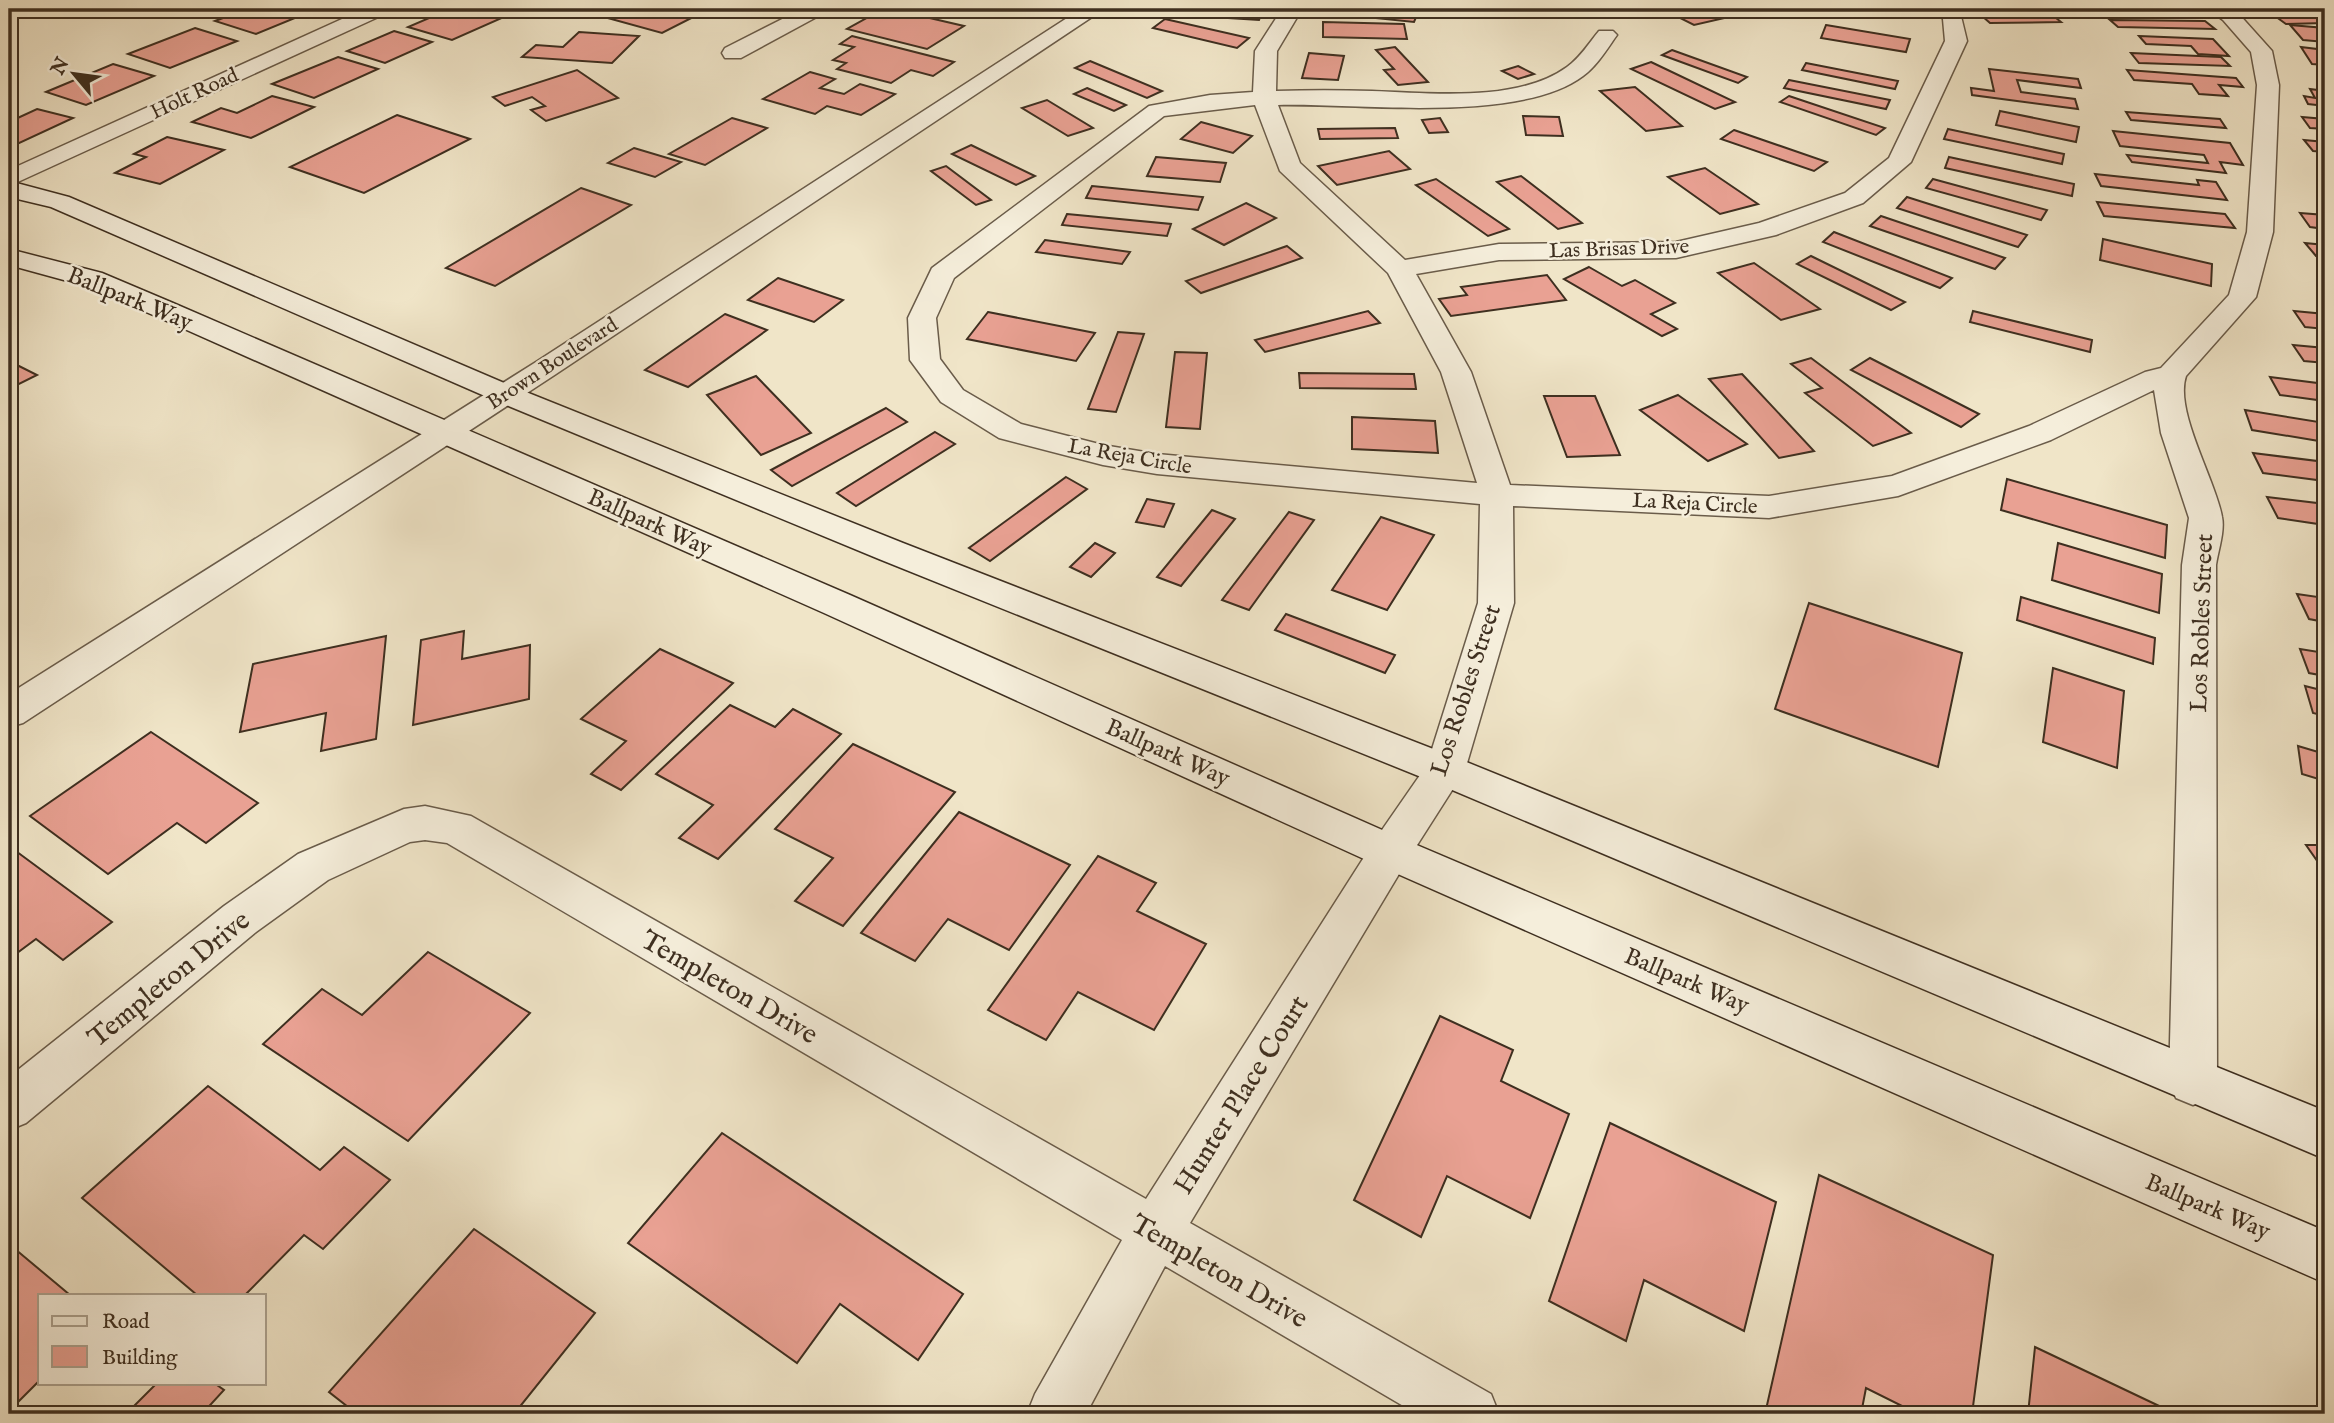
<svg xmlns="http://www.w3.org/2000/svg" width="2334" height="1423" font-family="'IM FELL English',serif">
<rect width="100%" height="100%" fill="#f0e5c8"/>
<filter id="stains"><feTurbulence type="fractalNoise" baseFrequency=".00286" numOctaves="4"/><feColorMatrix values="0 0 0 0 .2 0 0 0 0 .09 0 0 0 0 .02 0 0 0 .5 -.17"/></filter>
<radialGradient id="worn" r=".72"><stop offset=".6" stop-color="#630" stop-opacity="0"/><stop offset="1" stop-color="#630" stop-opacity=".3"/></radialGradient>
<!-- building -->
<g fill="#e9a193" stroke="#3e2f20" stroke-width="2">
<polygon points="247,9 304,9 312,11 256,34 215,21"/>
<polygon points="450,9 477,9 504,17 452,40 408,27"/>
<polygon points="621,9 709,9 662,33 604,17"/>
<polygon points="883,9 891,9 964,26 927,49 847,29"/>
<polygon points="950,9 987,9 976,15"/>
<polygon points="1168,9 1216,9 1262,12 1259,20 1166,14"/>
<polygon points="1328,9 1393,9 1391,12 1417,15 1414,22 1326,13"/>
<polygon points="1518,9 1541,9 1549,13 1533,17"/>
<polygon points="1690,9 1750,9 1755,11 1694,25 1670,13"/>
<polygon points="1974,9 2045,9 2061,22 1990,23"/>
<polygon points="2325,10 2325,23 2286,24 2268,11"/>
<polygon points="1165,19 1249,38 1237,48 1153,28"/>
<polygon points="2110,20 2205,21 2215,29 2118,27"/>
<polygon points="1323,22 1404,24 1407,39 1323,37"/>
<polygon points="1826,25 1910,39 1906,52 1821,38"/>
<polygon points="2290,25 2325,28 2325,42 2303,40"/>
<polygon points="195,28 237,41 170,68 128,54"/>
<polygon points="394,31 432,42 385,63 347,51"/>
<polygon points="579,32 639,36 612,63 522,57 536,45 563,47"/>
<polygon points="852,36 954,62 933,76 911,70 891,83 837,69 846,63 833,60 854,47 840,44"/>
<polygon points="2139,36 2213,39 2229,56 2198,54 2191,46 2146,44"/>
<polygon points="1395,47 1428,82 1398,85 1384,70 1394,69 1376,50"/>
<polygon points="2301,47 2325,50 2325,65 2312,64"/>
<polygon points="1672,50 1747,77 1738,83 1662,55"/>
<polygon points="1309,53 1344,56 1338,80 1302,78"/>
<polygon points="2131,53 2221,57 2230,66 2139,63"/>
<polygon points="338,57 378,69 314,98 272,84"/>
<polygon points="1090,61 1162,91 1147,98 1075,68"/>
<polygon points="1651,62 1735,102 1715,109 1631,69"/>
<polygon points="1806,63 1898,81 1895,89 1802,70"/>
<polygon points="113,64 154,76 86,105 46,92"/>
<polygon points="1518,66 1534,74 1518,79 1502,71"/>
<polygon points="1989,69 2078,79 2081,88 2017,80 2021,92 2075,99 2078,109 1972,95 1971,88 1994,91"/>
<polygon points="577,70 618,98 546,121 531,110 545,106 532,97 505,106 493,97"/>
<polygon points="2127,70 2236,78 2243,87 2219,85 2228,96 2199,94 2192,84 2134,80"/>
<polygon points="810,72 835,79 820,88 844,94 860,84 895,94 861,115 827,106 815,114 763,99"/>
<polygon points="1789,80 1890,100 1886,109 1784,88"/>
<polygon points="1635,87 1682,126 1646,131 1600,91"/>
<polygon points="1087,88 1126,105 1114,111 1074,94"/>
<polygon points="2310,89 2325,91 2325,106 2308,104 2304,96 2315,98"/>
<polygon points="272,96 314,107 251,138 192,122 221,108 237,113"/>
<polygon points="1789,96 1885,128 1876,135 1780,102"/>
<polygon points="1047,100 1093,128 1068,136 1022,108"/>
<polygon points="37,109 73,118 15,145 9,143 9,122"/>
<polygon points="2000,111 2079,127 2076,142 1996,125"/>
<polygon points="2126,112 2220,119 2226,128 2131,120"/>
<polygon points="397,115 470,139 364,193 290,167"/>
<polygon points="1523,116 1559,117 1563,136 1526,135"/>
<polygon points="2302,117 2325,119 2325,129 2310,128"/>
<polygon points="732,118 767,128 705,165 669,154"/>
<polygon points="1440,118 1448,132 1429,133 1422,120"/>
<polygon points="1201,122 1252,136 1233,153 1181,139"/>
<polygon points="1395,128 1398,138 1320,139 1318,129"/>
<polygon points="1948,129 2064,154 2062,164 1944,139"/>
<polygon points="1734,130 1827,162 1814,171 1721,139"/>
<polygon points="2113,131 2230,143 2243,165 2220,162 2226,173 2132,162 2127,155 2208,163 2204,155 2120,146"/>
<polygon points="167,137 224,150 160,184 115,173 146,157 134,154"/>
<polygon points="2304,140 2325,142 2325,152 2313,151"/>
<polygon points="971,145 1035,176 1016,185 952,154"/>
<polygon points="634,148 681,162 655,177 608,163"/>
<polygon points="1389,151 1410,169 1337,185 1318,166"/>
<polygon points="1156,157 1226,163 1220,182 1147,176"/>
<polygon points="1949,157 2074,184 2072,196 1945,168"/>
<polygon points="946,166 991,200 976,205 931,171"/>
<polygon points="1705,168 1758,204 1720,214 1668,177"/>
<polygon points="2095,174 2199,185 2197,180 2216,182 2227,200 2101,186"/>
<polygon points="1521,176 1582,223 1558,229 1497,182"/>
<polygon points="1436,179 1509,229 1488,236 1416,185"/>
<polygon points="1933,179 2047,210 2041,220 1926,188"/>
<polygon points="1092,186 1203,197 1198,210 1086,198"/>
<polygon points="581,188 631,205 495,286 446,268"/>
<polygon points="1907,197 2027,235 2018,247 1897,208"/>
<polygon points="2097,202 2225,214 2235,228 2104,216"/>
<polygon points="1246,203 1276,218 1224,245 1193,229"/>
<polygon points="2300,213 2325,215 2325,229 2310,227"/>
<polygon points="1067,214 1171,224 1167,236 1062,225"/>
<polygon points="1881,216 2005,258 1995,269 1870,226"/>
<polygon points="1834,232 1952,278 1940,288 1823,242"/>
<polygon points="2103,239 2212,264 2211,286 2100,260"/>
<polygon points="1045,240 1130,252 1122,264 1036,252"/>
<polygon points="2305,243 2325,245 2325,257 2316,256"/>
<polygon points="1287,246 1302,258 1201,293 1186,281"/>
<polygon points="1811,256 1905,302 1891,310 1797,264"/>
<polygon points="1754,263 1820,309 1781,320 1718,273"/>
<polygon points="1589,267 1622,286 1635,280 1675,303 1651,314 1677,329 1662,336 1564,279"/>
<polygon points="1547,275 1566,300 1451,316 1439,299 1467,295 1461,287"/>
<polygon points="778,278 843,300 814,322 748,300"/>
<polygon points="1368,311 1380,323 1265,352 1255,340"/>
<polygon points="1973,311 2092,340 2090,352 1970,322"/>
<polygon points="2294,311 2325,314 2325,329 2305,327"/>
<polygon points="988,312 1095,333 1076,361 967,339"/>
<polygon points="725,314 767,330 688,387 645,370"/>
<polygon points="1118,332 1144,334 1116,412 1088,409"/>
<polygon points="2293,345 2325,348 2325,363 2304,361"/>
<polygon points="1175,352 1207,353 1200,429 1166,427"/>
<polygon points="1811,358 1911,433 1873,446 1805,393 1822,388 1791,364"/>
<polygon points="1870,358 1979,414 1961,427 1851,370"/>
<polygon points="9,361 37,375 9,389"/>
<polygon points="1299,373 1414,374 1416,389 1300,388"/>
<polygon points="1742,374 1814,451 1779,458 1709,379"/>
<polygon points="756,376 811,433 761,455 707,395"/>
<polygon points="2270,377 2325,384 2325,401 2280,395"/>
<polygon points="1678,395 1747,444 1708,461 1640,410"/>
<polygon points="1544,396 1595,396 1620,455 1567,457"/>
<polygon points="886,408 907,422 792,486 771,470"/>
<polygon points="2245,410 2325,423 2325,442 2252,430"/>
<polygon points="1352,417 1435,421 1438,453 1352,449"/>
<polygon points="935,432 955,444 856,506 837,493"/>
<polygon points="2253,453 2325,462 2325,481 2263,473"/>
<polygon points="1066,477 1087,489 990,561 969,548"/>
<polygon points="2007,479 2167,525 2165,558 2001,510"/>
<polygon points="2267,497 2325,504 2325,525 2278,518"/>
<polygon points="1147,499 1174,504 1164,527 1136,522"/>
<polygon points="1212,510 1235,519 1181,586 1157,577"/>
<polygon points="1289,512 1314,520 1249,610 1222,600"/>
<polygon points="1381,517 1434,535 1387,610 1332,590"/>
<polygon points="1095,543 1115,553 1091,577 1070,567"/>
<polygon points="2058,543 2162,574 2159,613 2052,580"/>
<polygon points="2297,594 2325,598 2325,622 2309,619"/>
<polygon points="2021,597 2155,638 2153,664 2017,620"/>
<polygon points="1809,603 1962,653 1938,767 1775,709"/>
<polygon points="1286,614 1395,655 1385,673 1275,630"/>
<polygon points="464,631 462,659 530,645 529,699 413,725 421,640"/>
<polygon points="386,636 376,739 321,751 326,713 240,732 253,664"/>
<polygon points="660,649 733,683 621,790 591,774 626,741 581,719"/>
<polygon points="2300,649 2325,653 2325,676 2309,673"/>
<polygon points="2053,668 2124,691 2117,768 2043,742"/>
<polygon points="2305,686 2325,691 2325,716 2313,713"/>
<polygon points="730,705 775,727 793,709 841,734 718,859 679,838 713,805 656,774"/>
<polygon points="151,732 258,803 206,843 177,823 108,874 30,816"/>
<polygon points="853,744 955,792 843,926 795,901 833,858 775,829"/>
<polygon points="2298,746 2325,754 2325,781 2302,774"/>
<polygon points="959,812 1070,865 1009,950 948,919 915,961 861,933"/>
<polygon points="2306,845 2325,845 2325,872"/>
<polygon points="9,846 112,922 63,960 36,939 9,959"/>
<polygon points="1098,856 1156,883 1137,911 1206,944 1154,1030 1078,992 1046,1040 988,1010"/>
<polygon points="428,952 530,1013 408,1141 263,1044 322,989 362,1015"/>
<polygon points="1440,1016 1513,1050 1501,1081 1569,1114 1530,1218 1447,1176 1421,1237 1354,1200"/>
<polygon points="208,1086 320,1170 344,1147 390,1180 323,1249 304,1235 245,1295 197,1295 82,1198"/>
<polygon points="1610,1123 1776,1202 1744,1331 1644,1280 1626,1341 1549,1301"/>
<polygon points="722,1133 963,1294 918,1360 840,1304 797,1363 628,1243"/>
<polygon points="1819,1175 1993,1255 1972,1414 1918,1414 1866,1388 1861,1414 1765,1414"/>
<polygon points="474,1229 595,1313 514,1414 357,1414 329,1392"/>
<polygon points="9,1244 70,1295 40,1295 40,1380 9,1411"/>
<polygon points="2035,1347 2176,1414 2028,1414"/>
<polygon points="157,1383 214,1383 224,1390 202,1414 126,1414"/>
</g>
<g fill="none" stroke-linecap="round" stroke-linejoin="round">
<!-- minor casing -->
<g stroke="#6a5c4a" stroke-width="3">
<g id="minor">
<polygon points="364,9 390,9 387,13 9,186 9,170"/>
<polygon points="802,9 827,9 824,13 741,58 725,58 722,53 725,48"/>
<path d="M1282 9H1302L1277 51 1276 91C1308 90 1340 90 1372 91 1431 93 1517 103 1567 67 1580 58 1589 43 1599 31H1613L1617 35C1607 49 1597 66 1583 76 1519 124 1357 103 1278 105L1300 163 1405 260 1499 244 1676 242 1759 223 1845 193 1889 158 1945 41 1943 19 1932 9H1956L1960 12 1967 41 1911 162 1863 203 1776 235 1676 258 1499 260 1416 274 1471 372 1510 485 1769 496 1892 476 2029 426 2145 372 2161 368 2229 295 2247 232 2257 85 2251 52 2223 20 2208 9H2232L2237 12 2272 51 2279 85 2273 232 2256 297 2186 376C2174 411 2216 481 2222 517 2225 531 2218 551 2216 565L2217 1082 2210 1098 2193 1105 2176 1098 2169 1082 2182 565 2189 518 2161 433 2154 390 2051 440 1898 496 1769 518 1513 506 1514 603 1465 770 1405 864 1190 1223 1491 1394 1499 1414H1417L1165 1266 1086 1414H1027L1035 1394 1122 1240 447 843 425 840 410 842 328 880 256 932 26 1123 9 1130V1077L224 906 298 854 404 809 425 806 471 816 1146 1199 1375 840 1427 765 1478 603 1480 504 1157 474 1103 465 999 438 941 402 910 360 908 318 932 268 1149 106 1210 95 1253 92 1255 51ZM1255 105 1280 171 1388 273 1441 372 1477 483 1157 454 1103 445 1021 424 963 390 940 359 936 318 954 278 1164 116Z"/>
</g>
</g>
<!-- tertiary casing -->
<g stroke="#6a5c4a" stroke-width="3">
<polygon id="tertiary" points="1081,9 1104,9 556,374 23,723 9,727 9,694 536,362"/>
</g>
<!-- secondary casing -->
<g stroke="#3e2f20" stroke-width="3">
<g id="secondary">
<polygon points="9,181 69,197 516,388 903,543 1459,759 2325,1111 2325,1159 1431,781 879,559 494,400 51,207 9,197"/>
<polygon points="9,249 102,273 173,303 850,595 1405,840 2325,1231 2325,1283 1375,864 824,613 153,315 82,285 9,265"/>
</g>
</g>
<!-- minor -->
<use href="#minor" fill="#f5eedb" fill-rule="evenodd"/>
<!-- tertiary -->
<use href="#tertiary" fill="#f5eedb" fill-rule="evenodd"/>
<!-- secondary -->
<use href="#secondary" fill="#f5eedb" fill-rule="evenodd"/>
</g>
<g text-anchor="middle" stroke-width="5" stroke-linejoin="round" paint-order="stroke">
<!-- far-street labels -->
<g font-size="21" fill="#3e2f20" stroke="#f5eedb">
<text transform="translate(194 93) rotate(-25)" y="7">Holt Road</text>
<text transform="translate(1619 248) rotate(-2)" y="7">Las Brisas Drive</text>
<text transform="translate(552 363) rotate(-33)" y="7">Brown Boulevard</text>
<text transform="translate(1130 456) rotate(10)" y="7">La Reja Circle</text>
<text transform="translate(1695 503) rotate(3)" y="7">La Reja Circle</text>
</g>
<!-- street labels -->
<g font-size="24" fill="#3e2f20" stroke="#f5eedb">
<text transform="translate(130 298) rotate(22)" y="8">Ballpark Way</text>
<text transform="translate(650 522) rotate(24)" y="8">Ballpark Way</text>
<text transform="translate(2201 623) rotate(-88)" y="8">Los Robles Street</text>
<text transform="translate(1465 690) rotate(-72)" y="8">Los Robles Street</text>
<text transform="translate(1168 752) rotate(24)" y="8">Ballpark Way</text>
<text transform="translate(1687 980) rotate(23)" y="8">Ballpark Way</text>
<text transform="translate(2208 1206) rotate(23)" y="8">Ballpark Way</text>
</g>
<!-- near-street labels -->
<g font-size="28" fill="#3e2f20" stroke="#f5eedb">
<text transform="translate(168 978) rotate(-39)" y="10">Templeton Drive</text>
<text transform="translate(730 986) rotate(30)" y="10">Templeton Drive</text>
<text transform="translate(1240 1094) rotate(-58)" y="10">Hunter Place Court</text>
<text transform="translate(1220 1270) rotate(30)" y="10">Templeton Drive</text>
</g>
</g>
<!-- margin -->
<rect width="2334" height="1423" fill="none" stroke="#f0e5c8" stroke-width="35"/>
<rect x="10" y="10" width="2313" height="1402" fill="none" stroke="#3e2f20" stroke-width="3.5"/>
<rect x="18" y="18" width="2299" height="1388" fill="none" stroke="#3e2f20" stroke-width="2"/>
<!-- legend -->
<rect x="38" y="1294" width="228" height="91" fill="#f5eedb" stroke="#aca290" stroke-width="2"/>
<rect x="52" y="1316" width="35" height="10" fill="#f5eedb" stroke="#aca290" stroke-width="2"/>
<text x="102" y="1328" font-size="21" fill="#3e2f20">Road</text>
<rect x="52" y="1346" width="35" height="21" fill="#e9a193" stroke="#aca290" stroke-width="2"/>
<text x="102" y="1364" font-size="21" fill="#3e2f20">Building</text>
<!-- north arrow -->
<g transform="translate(74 74) rotate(299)" stroke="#f5eedb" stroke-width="5" paint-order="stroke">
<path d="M0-5L12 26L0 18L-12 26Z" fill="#3e2f20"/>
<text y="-10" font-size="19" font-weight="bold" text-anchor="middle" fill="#3e2f20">N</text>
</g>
<rect width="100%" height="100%" filter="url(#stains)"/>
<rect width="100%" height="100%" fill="url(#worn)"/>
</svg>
